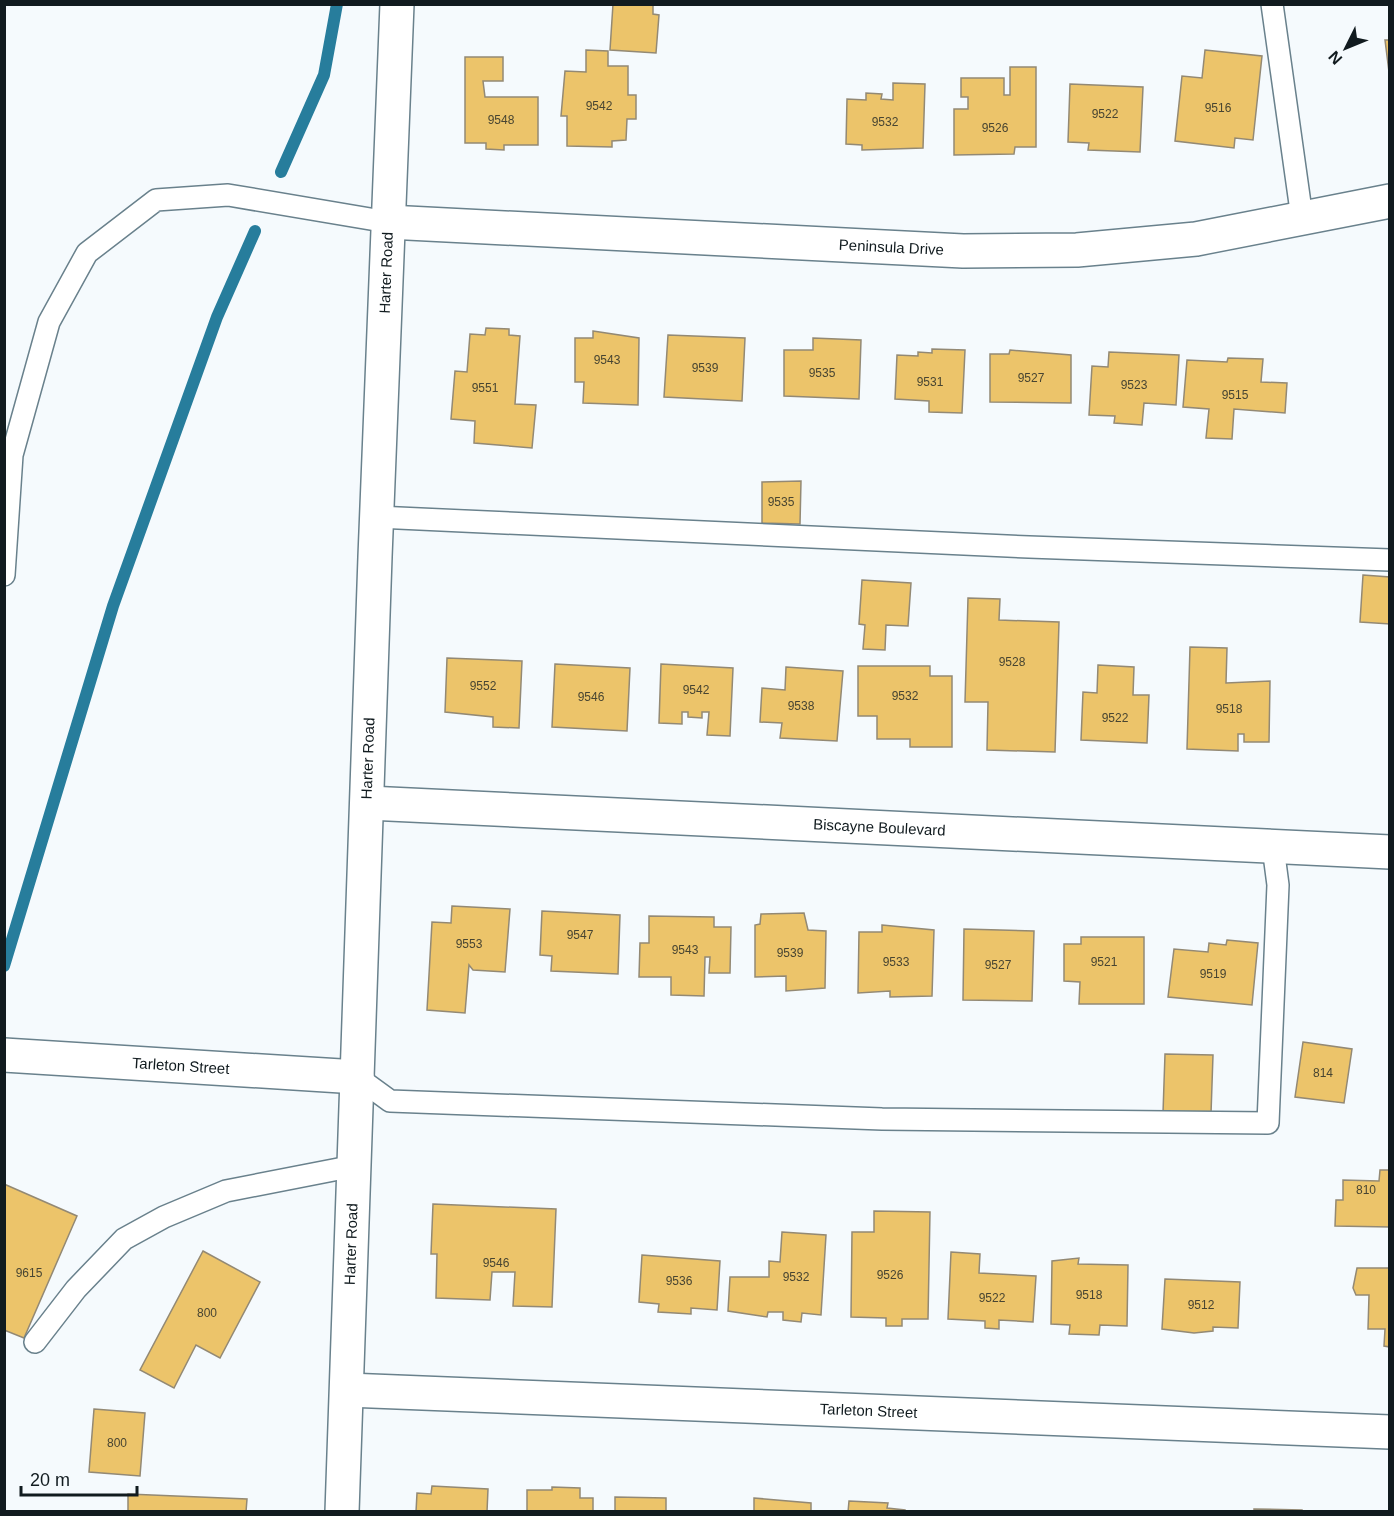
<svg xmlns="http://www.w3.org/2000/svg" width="1394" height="1516" font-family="Arial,sans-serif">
<rect width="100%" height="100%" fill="#f5fafd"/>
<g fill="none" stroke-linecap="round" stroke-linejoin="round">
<!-- stream -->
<g stroke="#277d9c" stroke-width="12">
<polyline points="281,172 324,75 337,4"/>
<polyline points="4,966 113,606 217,317 255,231"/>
</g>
</g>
<!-- building -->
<g fill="#ecc46a" stroke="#938974" stroke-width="1.5">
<polygon points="613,4 653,4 653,14 659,15 656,53 610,50"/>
<polygon points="1385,40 1390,40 1390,72 1389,72"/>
<polygon points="586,50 608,51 608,66 628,66 628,95 636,95 636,119 627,119 626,140 612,141 612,147 567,146 567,116 561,116 565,71 586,72"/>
<polygon points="1205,50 1262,56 1253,140 1235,138 1234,148 1175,141 1182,76 1202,78"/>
<polygon points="465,57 503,57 503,81 483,81 485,97 538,97 538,145 504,145 504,150 486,149 486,143 465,143"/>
<polygon points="1010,67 1036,67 1036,147 1015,147 1014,154 954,155 954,109 968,109 968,97 961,97 961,78 1004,78 1004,95 1010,95"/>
<polygon points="893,83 925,84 923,148 862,150 862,145 846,144 847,99 866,100 866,93 882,94 881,99 893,100"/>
<polygon points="1070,84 1143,87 1140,152 1088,150 1089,143 1068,142"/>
<polygon points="486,328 509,329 509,335 520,336 515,404 536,405 532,448 474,443 475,421 451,419 455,371 467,372 470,334 485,335"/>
<polygon points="593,331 639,338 638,405 583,403 584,382 575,382 575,338 593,338"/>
<polygon points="668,335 745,338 742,401 664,397"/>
<polygon points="813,338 861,340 859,399 784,396 784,350 813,350"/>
<polygon points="932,349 965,350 962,413 929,412 929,401 895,399 897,355 918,356 918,352 932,353"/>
<polygon points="1010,350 1071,355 1071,403 990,402 990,354 1009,354"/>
<polygon points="1109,352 1179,355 1176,405 1144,403 1142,425 1114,423 1115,416 1089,415 1092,366 1108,367"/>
<polygon points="1228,358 1263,359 1261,382 1287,383 1285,413 1234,409 1232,439 1206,438 1209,409 1183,407 1187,360 1227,362"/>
<polygon points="801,481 800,524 762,523 762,482"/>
<polygon points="1363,575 1390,577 1390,624 1360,622"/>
<polygon points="862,580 911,583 908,626 886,625 885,650 863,649 865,625 859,624"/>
<polygon points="968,598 1000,599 999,620 1059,622 1055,752 987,750 988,702 965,702"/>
<polygon points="1190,647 1227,648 1226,683 1270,681 1269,742 1244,742 1244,734 1238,734 1238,751 1187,749"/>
<polygon points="447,658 522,661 519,728 493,727 493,717 445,712"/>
<polygon points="555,664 630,668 627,731 552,727"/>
<polygon points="661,664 733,668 730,736 707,735 709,712 702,712 702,718 688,717 688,712 682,712 682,724 659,723"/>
<polygon points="1098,665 1134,667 1133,695 1149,695 1147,743 1081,740 1083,692 1097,693"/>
<polygon points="858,666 930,666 930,676 952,676 952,747 910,747 910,739 877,739 877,716 858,716"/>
<polygon points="786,667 843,671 837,741 780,738 782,723 760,722 762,688 785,690"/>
<polygon points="452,906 510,909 505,972 473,970 469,965 465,1013 427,1010 432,922 451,923"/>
<polygon points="542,911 620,915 618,974 551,971 552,956 540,955"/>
<polygon points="804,913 808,930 826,931 825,988 786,991 786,976 755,977 755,925 760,924 761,914"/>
<polygon points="649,916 714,917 714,927 731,927 730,973 709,973 710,957 705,957 704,996 671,995 671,977 639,977 640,943 649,943"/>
<polygon points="882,925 934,930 932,996 890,997 890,991 858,993 859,932 882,932"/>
<polygon points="964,929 1034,931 1032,1001 963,1000"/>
<polygon points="1081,937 1144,937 1144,1004 1079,1004 1080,982 1064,981 1064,944 1081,944"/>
<polygon points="1227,940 1258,943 1252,1005 1168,997 1174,949 1208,952 1209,943 1226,945"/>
<polygon points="1303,1042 1352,1049 1344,1103 1295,1097"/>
<polygon points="1165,1054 1213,1055 1211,1114 1163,1113"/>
<polygon points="1380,1170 1390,1170 1390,1227 1335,1226 1336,1200 1343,1200 1343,1180 1379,1181"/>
<polygon points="4,1184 77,1216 24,1338 4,1330"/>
<polygon points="433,1204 556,1209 552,1307 513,1306 515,1272 492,1272 490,1300 436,1298 437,1254 431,1254"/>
<polygon points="874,1211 930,1212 928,1319 902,1319 902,1326 886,1326 886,1318 851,1317 852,1232 874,1232"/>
<polygon points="782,1232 826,1235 821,1315 802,1313 801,1322 783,1320 783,1312 768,1312 767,1317 728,1311 730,1277 769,1277 769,1261 780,1262"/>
<polygon points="203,1251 260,1282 220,1358 196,1345 174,1388 140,1370"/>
<polygon points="951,1252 980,1254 979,1273 1036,1276 1033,1322 999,1320 999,1329 985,1328 985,1321 948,1319"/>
<polygon points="642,1255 720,1261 717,1310 691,1308 691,1314 658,1312 659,1304 639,1302"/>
<polygon points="1079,1258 1078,1264 1128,1265 1127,1326 1100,1325 1099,1335 1069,1334 1070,1325 1051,1324 1052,1261"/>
<polygon points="1357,1268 1390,1268 1390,1347 1384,1346 1385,1329 1368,1329 1369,1295 1356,1295 1353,1288"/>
<polygon points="1165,1279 1240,1282 1238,1328 1213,1327 1213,1331 1194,1333 1162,1329"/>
<polygon points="94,1409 145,1413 140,1476 89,1472"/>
<polygon points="432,1486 488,1489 487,1512 416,1512 417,1493 431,1494"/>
<polygon points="552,1487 580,1488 580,1498 593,1498 593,1512 527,1512 527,1490 552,1490"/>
<polygon points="128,1494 247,1499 246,1512 128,1512"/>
<polygon points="615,1497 666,1498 666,1512 615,1512"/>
<polygon points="754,1498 811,1503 811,1512 754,1512"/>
<polygon points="849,1501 888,1503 887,1508 905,1510 905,1512 848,1512"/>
<polygon points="1254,1509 1302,1510 1302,1512 1254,1512"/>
</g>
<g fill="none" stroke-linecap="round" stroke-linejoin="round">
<!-- service casing -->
<g stroke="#69818c" stroke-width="24">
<g id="service">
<polyline points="1272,4 1302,218"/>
<polyline points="377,517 1029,547 1390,560"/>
<polyline points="4,575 12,455 49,322 87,253 156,200 228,195 388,222"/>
<polyline points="357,1077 390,1101 882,1119 1268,1123 1278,885 1273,847"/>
<polyline points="35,1342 76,1289 124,1239 164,1217 226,1191 354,1166"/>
</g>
</g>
<!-- minor casing -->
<g stroke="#69818c" stroke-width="36">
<g id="minor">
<path id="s1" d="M388 222 963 251 1077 250 1196 239 1390 201"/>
<path id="s2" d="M368 803 1390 852"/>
<path id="s3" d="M4 1055 357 1077"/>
<path id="s4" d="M347 1390 1390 1432"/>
<path id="s5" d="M342 1512 375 557 397 4"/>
</g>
</g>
<!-- service -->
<use href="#service" stroke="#fff" stroke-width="21"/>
<!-- minor -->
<use href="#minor" stroke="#fff" stroke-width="33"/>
</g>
<g text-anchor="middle" stroke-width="4.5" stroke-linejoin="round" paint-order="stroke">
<!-- number labels -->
<g font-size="12" fill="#484532">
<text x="599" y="110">9542</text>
<text x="1218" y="112">9516</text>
<text x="1105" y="118">9522</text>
<text x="501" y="124">9548</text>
<text x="885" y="126">9532</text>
<text x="995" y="132">9526</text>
<text x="607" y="364">9543</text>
<text x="705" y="372">9539</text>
<text x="822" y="377">9535</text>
<text x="1031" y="382">9527</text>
<text x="930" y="386">9531</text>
<text x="1134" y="389">9523</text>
<text x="485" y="392">9551</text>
<text x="1235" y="399">9515</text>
<text x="781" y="506">9535</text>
<text x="1012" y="666">9528</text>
<text x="483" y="690">9552</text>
<text x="696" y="694">9542</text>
<text x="905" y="700">9532</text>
<text x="591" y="701">9546</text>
<text x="801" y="710">9538</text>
<text x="1229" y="713">9518</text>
<text x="1115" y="722">9522</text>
<text x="580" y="939">9547</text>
<text x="469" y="948">9553</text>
<text x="685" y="954">9543</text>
<text x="790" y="957">9539</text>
<text x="896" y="966">9533</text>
<text x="1104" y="966">9521</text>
<text x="998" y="969">9527</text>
<text x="1213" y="978">9519</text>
<text x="1323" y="1077">814</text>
<text x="1366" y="1194">810</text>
<text x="496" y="1267">9546</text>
<text x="29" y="1277">9615</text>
<text x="890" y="1279">9526</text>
<text x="796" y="1281">9532</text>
<text x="679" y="1285">9536</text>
<text x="1089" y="1299">9518</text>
<text x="992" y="1302">9522</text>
<text x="1201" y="1309">9512</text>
<text x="207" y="1317">800</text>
<text x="117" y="1447">800</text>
</g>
<!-- street labels -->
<g font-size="15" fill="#111b1f" stroke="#f5fafd">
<text dy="5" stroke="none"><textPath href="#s1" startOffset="504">Peninsula Drive</textPath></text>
<text dy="5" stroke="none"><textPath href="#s5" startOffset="1240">Harter Road</textPath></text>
<text dy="5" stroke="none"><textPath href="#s5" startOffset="754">Harter Road</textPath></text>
<text dy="5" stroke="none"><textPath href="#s2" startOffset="512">Biscayne Boulevard</textPath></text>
<text dy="5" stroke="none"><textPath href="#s3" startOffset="177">Tarleton Street</textPath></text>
<text dy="5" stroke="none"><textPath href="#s5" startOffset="268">Harter Road</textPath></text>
<text dy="5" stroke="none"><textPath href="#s4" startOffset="522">Tarleton Street</textPath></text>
</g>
</g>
<!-- border -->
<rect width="1394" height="1516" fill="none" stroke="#111b1f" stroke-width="12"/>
<!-- north arrow -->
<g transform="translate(1346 48) rotate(227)" stroke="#f5fafd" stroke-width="4.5" paint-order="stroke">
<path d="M0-4.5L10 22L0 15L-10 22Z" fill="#111b1f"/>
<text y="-9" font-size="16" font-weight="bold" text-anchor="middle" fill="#111b1f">N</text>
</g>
<!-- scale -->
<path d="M21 1486v9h116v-9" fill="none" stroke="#111b1f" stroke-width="3"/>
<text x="30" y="1486" font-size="18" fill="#111b1f" stroke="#f5fafd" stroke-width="4.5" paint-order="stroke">20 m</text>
</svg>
